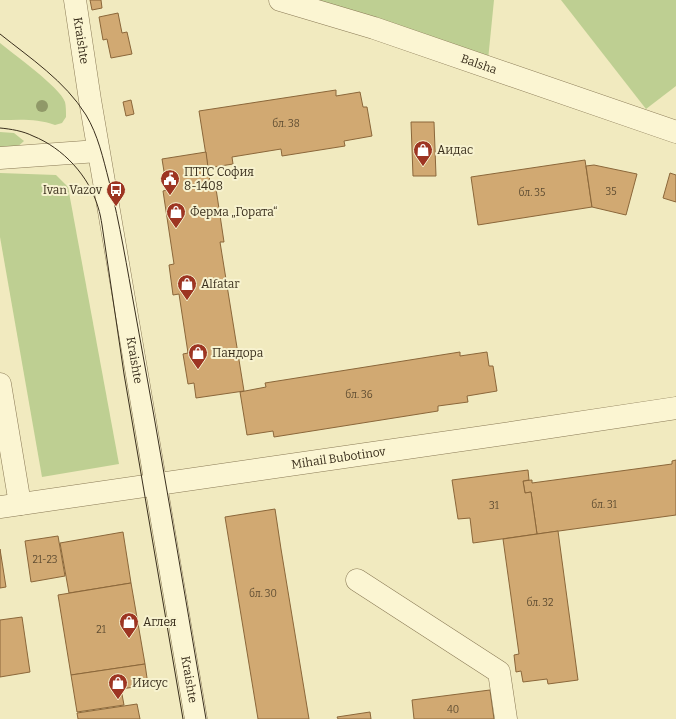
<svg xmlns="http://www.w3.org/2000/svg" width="676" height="719" font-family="Bitter,serif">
<rect width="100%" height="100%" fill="#f1eabf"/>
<!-- green -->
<g fill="#becf92">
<polygon points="298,0 494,0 488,60"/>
<polygon points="561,0 676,0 676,86 646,109"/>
<path d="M0 43C13 54 60 87 65 102 66 106 66 112 66 117L62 123 55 125C36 118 19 120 0 120Z"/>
<polygon points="0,132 14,133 24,141 14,150 0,152"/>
<polygon points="0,173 56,175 68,187 119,464 42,477 0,237"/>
</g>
<!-- building -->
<g fill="#d1a972" stroke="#8b673a">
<polygon points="90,0 101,0 102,8 92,10"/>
<polygon points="118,13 122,33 127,32 132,54 111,58 107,39 103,40 99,17"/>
<polygon points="336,90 336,96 360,92 363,107 367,107 372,136 344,141 345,146 282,156 281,149 232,157 233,164 208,168 199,111"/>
<polygon points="131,100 134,114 126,116 123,102"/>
<polygon points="411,122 434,122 436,176 413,176"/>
<polygon points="206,152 210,183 215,182 224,242 220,242 244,391 196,398 194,383 188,384 183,354 188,353 179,294 173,295 169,265 174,264 163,191 167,190 162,159"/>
<polygon points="585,160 592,207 478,225 471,177"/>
<polygon points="594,165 637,174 626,215 592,207 586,166"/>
<polygon points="670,173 676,175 676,202 663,198"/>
<polygon points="460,352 460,356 487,352 489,366 493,366 497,391 467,396 468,402 438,406 438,411 274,437 273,431 247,435 240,392 266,387 265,383"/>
<polygon points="676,460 676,515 537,534 531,492 525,493 523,481 532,480 532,483 672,464 672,461"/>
<polygon points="528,470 529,480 523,481 525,493 531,492 537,534 473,543 470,518 458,519 452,480"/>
<polygon points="275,509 281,549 309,719 258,719 225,517"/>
<polygon points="558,531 578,680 548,684 547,679 523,682 521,671 516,672 514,655 519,654 503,539"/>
<polygon points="123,532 131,583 69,593 60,543"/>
<polygon points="58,536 65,576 31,582 25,541"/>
<polygon points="0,549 6,587 0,588"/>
<polygon points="131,583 145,664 71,675 58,595"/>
<polygon points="22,617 30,672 0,677 0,620"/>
<polygon points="145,664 148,685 121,689 124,705 77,712 71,675"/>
<polygon points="490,690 494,719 414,719 412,700"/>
<polygon points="137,704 140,719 78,719 77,713"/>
<polygon points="370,712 371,719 338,719 337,717"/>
</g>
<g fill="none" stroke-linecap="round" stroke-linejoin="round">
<!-- minor casing -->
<g stroke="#8a7a56" stroke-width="23">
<g id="minor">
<path id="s1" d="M75 0 90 100 196 719"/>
<path id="s2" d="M280 0 374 28 676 132"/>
<polyline points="0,158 98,151"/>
<polyline points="0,384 20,504"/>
<path id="s3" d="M0 507 524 431 676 408"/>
<polyline points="357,580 499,672 506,719"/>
</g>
</g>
<!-- minor -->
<use href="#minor" stroke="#fbf5d2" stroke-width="22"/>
<!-- tram -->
<g stroke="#392e1c" stroke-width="1">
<path d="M0 34C30 58 65 81 86 115 98 135 103 158 109 181 120 224 127 268 135 311 160 447 183 583 206 719"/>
<path d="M0 128C11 129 23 131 33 136 63 148 89 176 98 207 100 213 101 219 102 225L124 374 183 719"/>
</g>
</g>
<!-- trees -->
<circle fill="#909968" cx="42" cy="106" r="6"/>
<!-- icons -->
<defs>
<g id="shop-pin" transform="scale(1)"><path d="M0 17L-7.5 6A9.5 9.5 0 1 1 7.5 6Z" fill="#9d3522" stroke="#f7f2cf"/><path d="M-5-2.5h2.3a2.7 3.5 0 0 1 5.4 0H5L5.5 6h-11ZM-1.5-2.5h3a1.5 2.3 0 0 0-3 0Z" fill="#fff"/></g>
<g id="civic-pin" transform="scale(1)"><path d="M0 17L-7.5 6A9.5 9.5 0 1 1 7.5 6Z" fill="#9d3522" stroke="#f7f2cf"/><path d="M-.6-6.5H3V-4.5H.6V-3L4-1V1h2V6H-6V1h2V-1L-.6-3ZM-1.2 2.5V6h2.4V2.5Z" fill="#fff"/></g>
<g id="bus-pin" transform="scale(1)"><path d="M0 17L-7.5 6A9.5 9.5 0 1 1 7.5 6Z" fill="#9d3522" stroke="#f7f2cf"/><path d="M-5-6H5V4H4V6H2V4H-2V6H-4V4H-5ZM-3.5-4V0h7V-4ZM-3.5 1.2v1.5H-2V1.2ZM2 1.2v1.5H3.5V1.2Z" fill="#fff"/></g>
</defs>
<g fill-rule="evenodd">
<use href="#shop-pin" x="423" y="150"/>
<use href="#civic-pin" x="170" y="179"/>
<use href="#bus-pin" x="116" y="190"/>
<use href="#shop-pin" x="176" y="212"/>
<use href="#shop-pin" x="187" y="284"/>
<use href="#shop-pin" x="198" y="353"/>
<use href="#shop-pin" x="129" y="622"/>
<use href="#shop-pin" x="118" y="683"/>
</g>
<g text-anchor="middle" stroke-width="4" stroke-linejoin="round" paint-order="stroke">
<!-- number labels -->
<g font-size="10" fill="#5f4d32">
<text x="286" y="127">бл. 38</text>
<text x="611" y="195">35</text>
<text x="532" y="196">бл. 35</text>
<text x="359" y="398">бл. 36</text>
<text x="604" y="508">бл. 31</text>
<text x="494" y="509">31</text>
<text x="45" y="563">21-23</text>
<text x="263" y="597">бл. 30</text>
<text x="540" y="606">бл. 32</text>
<text x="101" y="633">21</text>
<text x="453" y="713">40</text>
</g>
<!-- street labels -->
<g font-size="12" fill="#392e1c" stroke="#f7f2cf">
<text dy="4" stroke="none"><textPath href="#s1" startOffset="41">Kraishte</textPath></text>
<text dy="4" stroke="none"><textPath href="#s2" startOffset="209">Balsha</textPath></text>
<text dy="4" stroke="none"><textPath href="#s1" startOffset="365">Kraishte</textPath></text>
<text dy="4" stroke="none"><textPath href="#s3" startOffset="342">Mihail Bubotinov</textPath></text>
<text dy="4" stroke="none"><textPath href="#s1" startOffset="689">Kraishte</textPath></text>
</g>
<!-- poi labels -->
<g font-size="12" fill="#392e1c" stroke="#f7f2cf" text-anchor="start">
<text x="437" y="154">Аидас</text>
<text x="184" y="176">ПТТС София<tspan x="184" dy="14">8-1408</tspan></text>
<text x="102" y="194" text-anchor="end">Ivan Vazov</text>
<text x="190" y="216">Ферма „Гората“</text>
<text x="201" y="288">Alfatar</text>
<text x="212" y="357">Пандора</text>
<text x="143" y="626">Аглея</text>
<text x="132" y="687">Иисус</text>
</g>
</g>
</svg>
